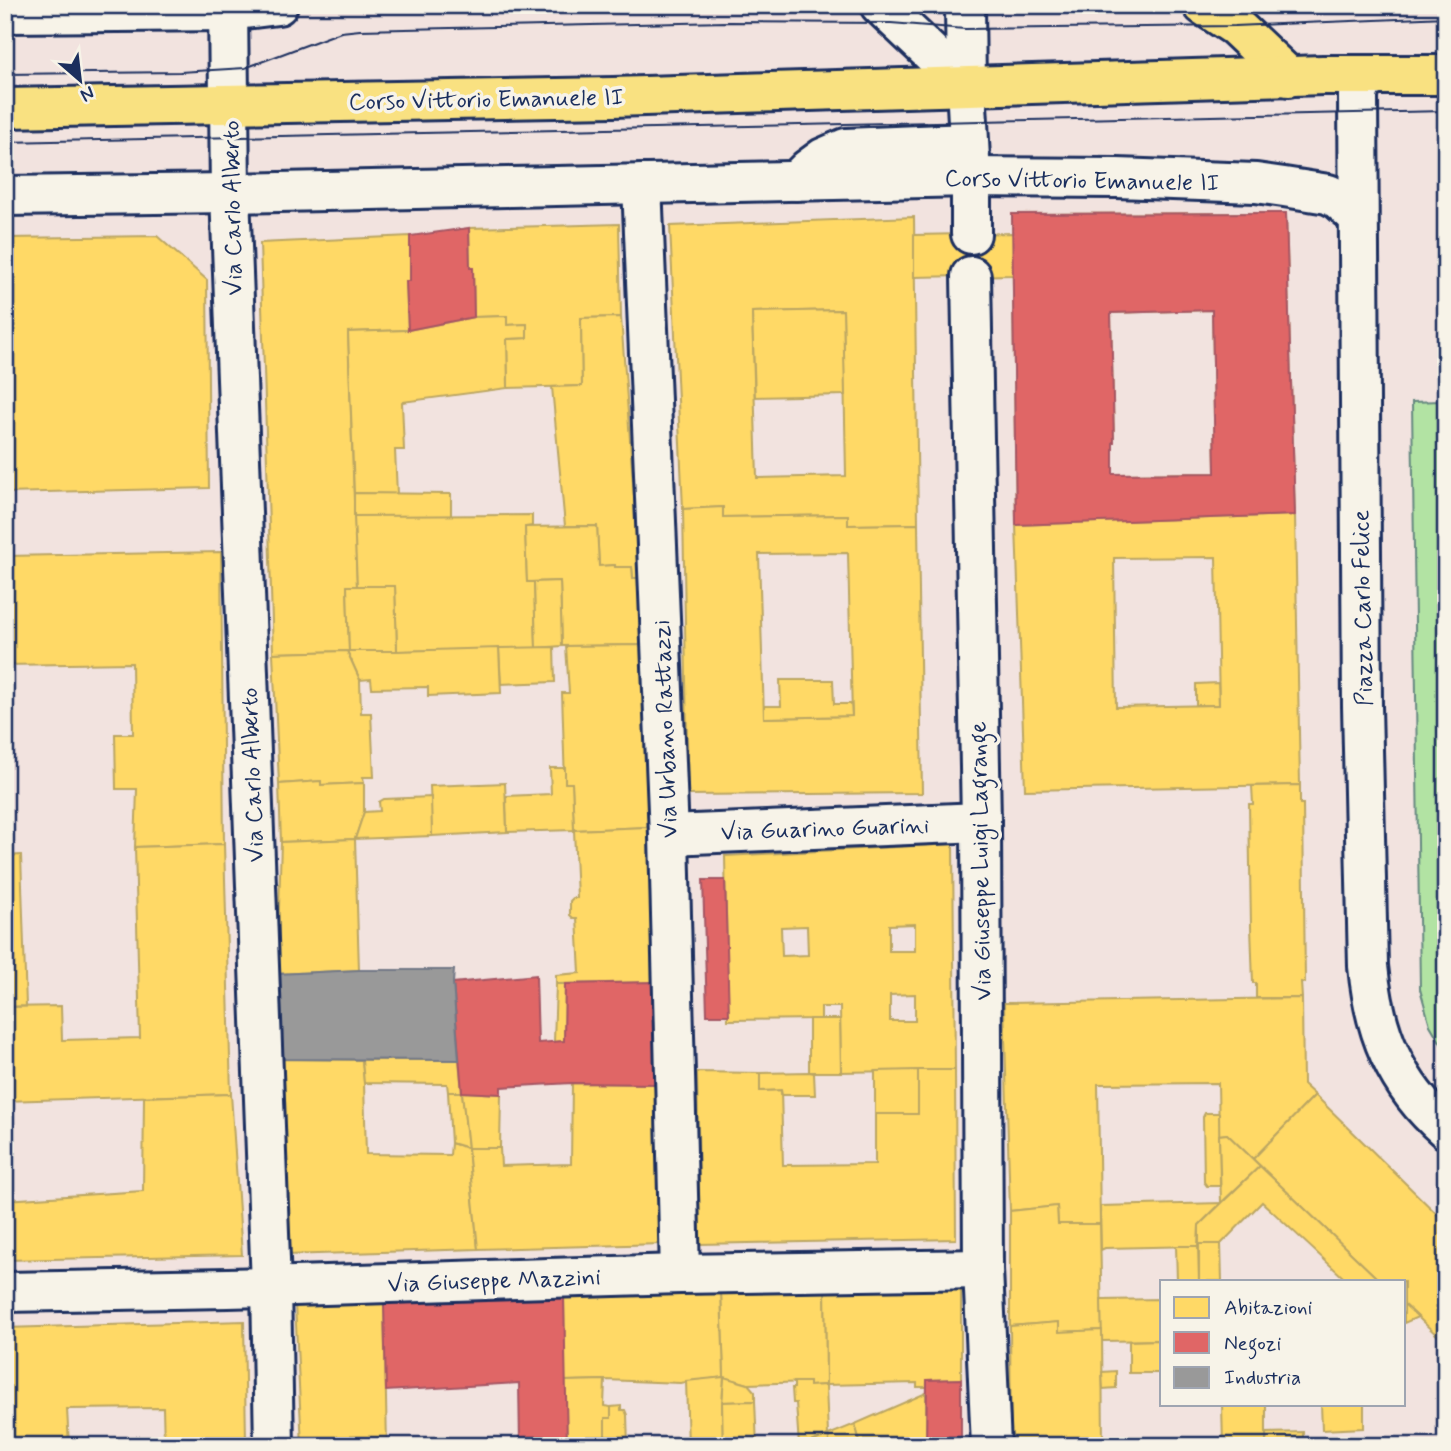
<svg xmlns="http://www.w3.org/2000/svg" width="1451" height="1451" font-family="Mynerve,sans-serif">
<rect width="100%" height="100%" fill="#f2e3df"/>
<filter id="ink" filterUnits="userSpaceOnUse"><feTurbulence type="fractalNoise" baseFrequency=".0143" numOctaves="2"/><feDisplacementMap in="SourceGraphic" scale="14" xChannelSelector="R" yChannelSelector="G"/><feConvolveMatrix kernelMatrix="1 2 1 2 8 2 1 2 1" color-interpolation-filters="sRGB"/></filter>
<g filter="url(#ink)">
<!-- green -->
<polygon fill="#b2e3a3" stroke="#668980" stroke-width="2" points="1446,318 1446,1052 1430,1025 1420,989 1412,402 1441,401 1442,321"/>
<!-- homes -->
<g fill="#ffd966" stroke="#bba664" stroke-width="2" fill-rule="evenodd">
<path d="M1286 213 1295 515 1016 525 1012 214ZM1212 310 1215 473 1113 474V442H1114L1111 313Z"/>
<path d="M914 217 918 524 848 525V515L723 517V507L683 509 670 226ZM843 310 846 476 757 478 752 312Z"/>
<polygon points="619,224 621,317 581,318 582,386 508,388 507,339 527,338 527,324 507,325 507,316 474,317 473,268 470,268 469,228"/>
<polygon points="1013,233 1013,275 914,277 914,235"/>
<polygon points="157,236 207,280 209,488 5,493 5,238"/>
<polygon points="410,236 410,281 406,281 408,330 348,332 357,586 347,586 349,651 273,653 260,243"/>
<polygon points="843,310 845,395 755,397 752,312"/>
<polygon points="507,316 507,325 527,324 527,338 507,339 508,388 402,402 404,450 395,450 397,494 354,493 348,332 408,330 474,317"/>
<polygon points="621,317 640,578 633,578 632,567 615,567 615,565 599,566 597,526 565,526 552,387 582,386 581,318"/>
<polygon points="354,493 451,494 451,517 354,516"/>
<path d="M723 507V517L848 515V525L918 524 922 793 688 795 683 509ZM848 553 852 716 764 718 759 554Z"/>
<polygon points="532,515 532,526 525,527 527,582 534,582 536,648 397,651 395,586 357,586 354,516"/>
<path d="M1295 515 1300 785 1025 790 1016 525ZM1216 557 1219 705 1116 707 1114 558Z"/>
<polygon points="597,526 599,566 615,565 615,567 632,567 633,578 640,578 642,645 562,646 560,581 527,582 525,527"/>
<polygon points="221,552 224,844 135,847 137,789 116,789 115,734 133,734 132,663 5,665 5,556"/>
<polygon points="560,581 562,646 536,648 534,582"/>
<polygon points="347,586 395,586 397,651 349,651"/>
<polygon points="642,645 648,827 574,830 572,783 565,783 562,693 569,693 566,646"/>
<polygon points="554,647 555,682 501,684 499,648"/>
<polygon points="499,648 501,693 428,696 428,687 372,688 371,679 360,680 347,651 397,651"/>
<polygon points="347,651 360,680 361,713 371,713 374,777 363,777 364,783 321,785 321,781 279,784 273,653"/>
<polygon points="780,680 833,680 834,704 851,704 852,716 764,718 764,706 781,706"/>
<polygon points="1218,683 1219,705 1196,705 1196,684"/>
<polygon points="550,768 565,768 565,783 572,783 574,830 507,832 506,796 551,794"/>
<polygon points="321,781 321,785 364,783 364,812 355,839 281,842 279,784"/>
<polygon points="505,783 507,832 432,836 430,786"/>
<polygon points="1300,785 1300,804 1303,804 1305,983 1301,982 1302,998 1256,998 1256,983 1253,983 1251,927 1249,804 1253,804 1252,786"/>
<polygon points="431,797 432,836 355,839 364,812 380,811 379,802 384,799"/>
<polygon points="648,827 653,982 556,984 556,975 580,973 577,918 573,918 570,915 570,901 573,898 577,898 574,830"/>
<polygon points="355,839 359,970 277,974 281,842"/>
<polygon points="224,844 231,1094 5,1101 5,1007 61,1006 62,1040 140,1038 135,847"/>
<path d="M953 844 955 1070 841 1072 840 1007H821V1019L728 1020 725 856ZM915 924V951H889V925ZM807 926 808 955 782 956 781 927ZM915 994V1021H890V995Z"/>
<polygon points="21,855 26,1006 5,1007 5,856"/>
<polygon points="556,984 565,984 564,1041 554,1042"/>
<polygon points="1302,998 1303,1084 1315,1095 1253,1159 1227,1134 1219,1135 1218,1083 1098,1084 1100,1224 1058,1224 1057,1206 1010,1211 1004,1003"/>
<polygon points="809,1019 840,1019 841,1072 809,1072"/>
<polygon points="278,1059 362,1060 364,1083 366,1154 450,1155 451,1143 468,1148 478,1249 286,1255"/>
<polygon points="362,1060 459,1060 462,1092 448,1092 447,1084 364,1083"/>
<polygon points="918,1070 955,1070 956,1239 700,1244 697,1072 760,1073 760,1091 781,1090 783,1165 875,1164 875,1114 918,1114"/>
<polygon points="918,1070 918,1114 875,1114 875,1071"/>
<polygon points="809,1072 814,1073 815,1095 782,1095 781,1090 760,1091 760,1073"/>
<polygon points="572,1083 657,1084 662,1244 478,1249 468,1148 500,1148 501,1166 571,1164"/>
<polygon points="448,1092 462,1092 468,1148 451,1143"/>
<polygon points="462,1092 501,1094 500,1148 468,1148"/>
<polygon points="231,1094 242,1255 5,1260 5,1200 143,1191 144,1097"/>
<polygon points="1315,1095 1446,1223 1446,1350 1441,1346 1438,1342 1439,1337 1404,1304 1404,1281 1380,1281 1253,1159"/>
<polygon points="1205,1113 1219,1113 1220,1186 1207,1186 1204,1182 1203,1117"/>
<polygon points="1227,1134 1260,1166 1221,1203 1219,1135"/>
<polygon points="1260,1166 1380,1281 1340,1281 1343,1277 1262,1202 1221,1244 1199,1244 1199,1225"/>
<polygon points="1221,1203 1199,1225 1198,1246 1105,1248 1101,1250 1100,1206"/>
<polygon points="1057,1206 1058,1224 1100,1224 1102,1330 1059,1332 1059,1322 1010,1326 1010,1211"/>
<polygon points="1199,1244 1221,1244 1222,1281 1199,1281"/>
<polygon points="1176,1246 1198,1246 1199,1281 1177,1281"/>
<polygon points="961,1288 961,1379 927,1380 928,1387 917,1387 917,1383 826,1385 825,1291"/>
<polygon points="825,1291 826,1385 809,1386 809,1382 748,1384 724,1377 721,1292"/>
<polygon points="721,1292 724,1377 680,1383 605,1380 565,1381 564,1296"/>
<polygon points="1162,1299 1162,1340 1102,1341 1101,1300"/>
<polygon points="384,1303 387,1446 302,1446 295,1304"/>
<polygon points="1404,1304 1418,1317 1404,1323"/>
<polygon points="244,1321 246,1441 253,1441 253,1446 164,1446 163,1408 67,1409 69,1446 5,1446 5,1328"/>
<polygon points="1059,1322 1059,1332 1102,1330 1103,1446 1011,1446 1010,1326"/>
<polygon points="1162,1340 1162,1373 1129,1373 1129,1341"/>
<polygon points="1116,1371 1116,1388 1103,1389 1102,1372"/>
<polygon points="724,1377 748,1384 755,1392 755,1401 722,1402"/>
<polygon points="724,1377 722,1402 723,1446 688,1446 686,1381"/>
<polygon points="605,1380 604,1406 611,1407 611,1418 605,1418 605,1446 567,1446 565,1381"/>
<polygon points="794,1382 809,1382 809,1386 826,1385 828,1435 803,1446 799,1446 796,1403 793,1403 792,1388 794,1388"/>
<polygon points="926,1393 926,1439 904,1446 861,1446 855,1424"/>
<polygon points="755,1401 757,1446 723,1446 722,1402"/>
<polygon points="1222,1404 1266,1404 1266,1446 1223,1446"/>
<polygon points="1321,1404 1364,1404 1364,1428 1322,1430"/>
<polygon points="621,1406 621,1410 625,1410 627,1415 628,1446 605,1446 605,1418 611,1418 611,1407"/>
<polygon points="855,1424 861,1446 830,1446 828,1435"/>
<polygon points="1303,1432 1303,1446 1266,1446 1266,1433"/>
<polygon points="828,1435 830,1446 803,1446"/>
</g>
<!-- shops -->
<g fill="#e06666" stroke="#a55664" stroke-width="2" fill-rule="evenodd">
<path d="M1286 213 1295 515 1016 525 1012 214ZM1212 310 1215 473 1113 474V442H1114L1111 313Z"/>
<polygon points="469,228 470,268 473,268 474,317 408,330 406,281 410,281 410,236"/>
<polygon points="703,880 725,880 729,1015 707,1015"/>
<polygon points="536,975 538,1043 564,1041 565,984 653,982 657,1084 572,1083 501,1087 501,1094 462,1092 453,983"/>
<polygon points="564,1296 567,1446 520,1446 519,1383 386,1391 384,1303"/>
<polygon points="961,1379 961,1446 926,1446 927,1380"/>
</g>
<!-- industry -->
<polygon fill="#999" stroke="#737987" stroke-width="2" points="359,970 454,970 453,983 459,1060 278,1059 277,974"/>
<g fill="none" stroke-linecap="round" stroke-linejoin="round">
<!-- minor casing -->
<g stroke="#1b2f5e" stroke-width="44">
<g id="minor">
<polyline points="228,5 230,193 271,1286 274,1446"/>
<polyline points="880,5 966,86"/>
<polyline points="965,5 966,86 971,177 971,234"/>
<polyline points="5,13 228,11 278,5"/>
<path d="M1378 75C1365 78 1361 83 1358 96L1362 706 1368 966C1374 1031 1395 1085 1446 1129"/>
<polyline points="796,181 808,169 823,158 846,148 969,143"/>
<polyline points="642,184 669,835 680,1274"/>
<polyline points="5,196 230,193 971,177 1117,178 1256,183 1284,187 1328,194 1338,199 1358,217"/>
<polyline points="971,276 981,822 983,1269 991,1446"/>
<polyline points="669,835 981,822"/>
<polyline points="5,1292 228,1288 680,1274 983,1269"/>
</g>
</g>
<!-- major casing -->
<g stroke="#1b2f5e" stroke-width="44">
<g id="major">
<polyline points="1203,5 1235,26 1289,77"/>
<polyline points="5,108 613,97 1323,75 1446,75"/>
</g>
</g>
<!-- minor -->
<use href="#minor" stroke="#f7f3e8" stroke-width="38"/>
<!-- major -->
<use href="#major" stroke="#f9e181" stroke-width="38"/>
<!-- tram -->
<g stroke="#1b2f5e" stroke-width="2">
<polyline points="5,74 180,72 245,68 341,32 360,30 727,22 891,23 965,29 1235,26 1446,17"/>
<polyline points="5,142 1446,111"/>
</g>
</g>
</g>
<g text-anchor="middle" stroke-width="7" stroke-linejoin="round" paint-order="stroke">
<!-- street labels -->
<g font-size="24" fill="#1b2f5e" stroke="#f7f3e8">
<text transform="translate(486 99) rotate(-1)" y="8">Corso Vittorio Emanuele II</text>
<text transform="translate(1082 180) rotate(1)" y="8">Corso Vittorio Emanuele II</text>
<text transform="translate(232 208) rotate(-91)" y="8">Via Carlo Alberto</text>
<text transform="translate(1362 608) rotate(-91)" y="8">Piazza Carlo Felice</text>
<text transform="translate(665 729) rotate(-92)" y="8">Via Urbano Rattazzi</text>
<text transform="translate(252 775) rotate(-92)" y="8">Via Carlo Alberto</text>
<text transform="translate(825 828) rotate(-2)" y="8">Via Guarino Guarini</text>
<text transform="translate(980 861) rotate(-91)" y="8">Via Giuseppe Luigi Lagrange</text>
<text transform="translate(494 1280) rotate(-2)" y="8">Via Giuseppe Mazzini</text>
</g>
</g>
<!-- margin -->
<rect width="1451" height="1451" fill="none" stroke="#f7f3e8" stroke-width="28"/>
<rect x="14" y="14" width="1423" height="1423" fill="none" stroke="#1b2f5e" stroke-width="2.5" filter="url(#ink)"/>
<!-- legend -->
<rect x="1160" y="1280" width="245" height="126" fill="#f7f3e8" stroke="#9fa5b1" stroke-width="2"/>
<rect x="1174" y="1297" width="35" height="21" fill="#ffd966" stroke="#9fa5b1" stroke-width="2"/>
<text x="1224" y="1314" font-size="21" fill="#1b2f5e">Abitazioni</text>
<rect x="1174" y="1332" width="35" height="21" fill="#e06666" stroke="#9fa5b1" stroke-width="2"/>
<text x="1224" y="1350" font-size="21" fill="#1b2f5e">Negozi</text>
<rect x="1174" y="1367" width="35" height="21" fill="#999999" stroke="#9fa5b1" stroke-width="2"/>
<text x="1224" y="1384" font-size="21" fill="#1b2f5e">Industria</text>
<!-- north arrow -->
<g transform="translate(80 80) rotate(152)" stroke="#f7f3e8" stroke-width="5" paint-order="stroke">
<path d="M0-5L12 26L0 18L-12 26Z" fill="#1b2f5e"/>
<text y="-10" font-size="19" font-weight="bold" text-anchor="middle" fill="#1b2f5e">N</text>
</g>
</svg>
